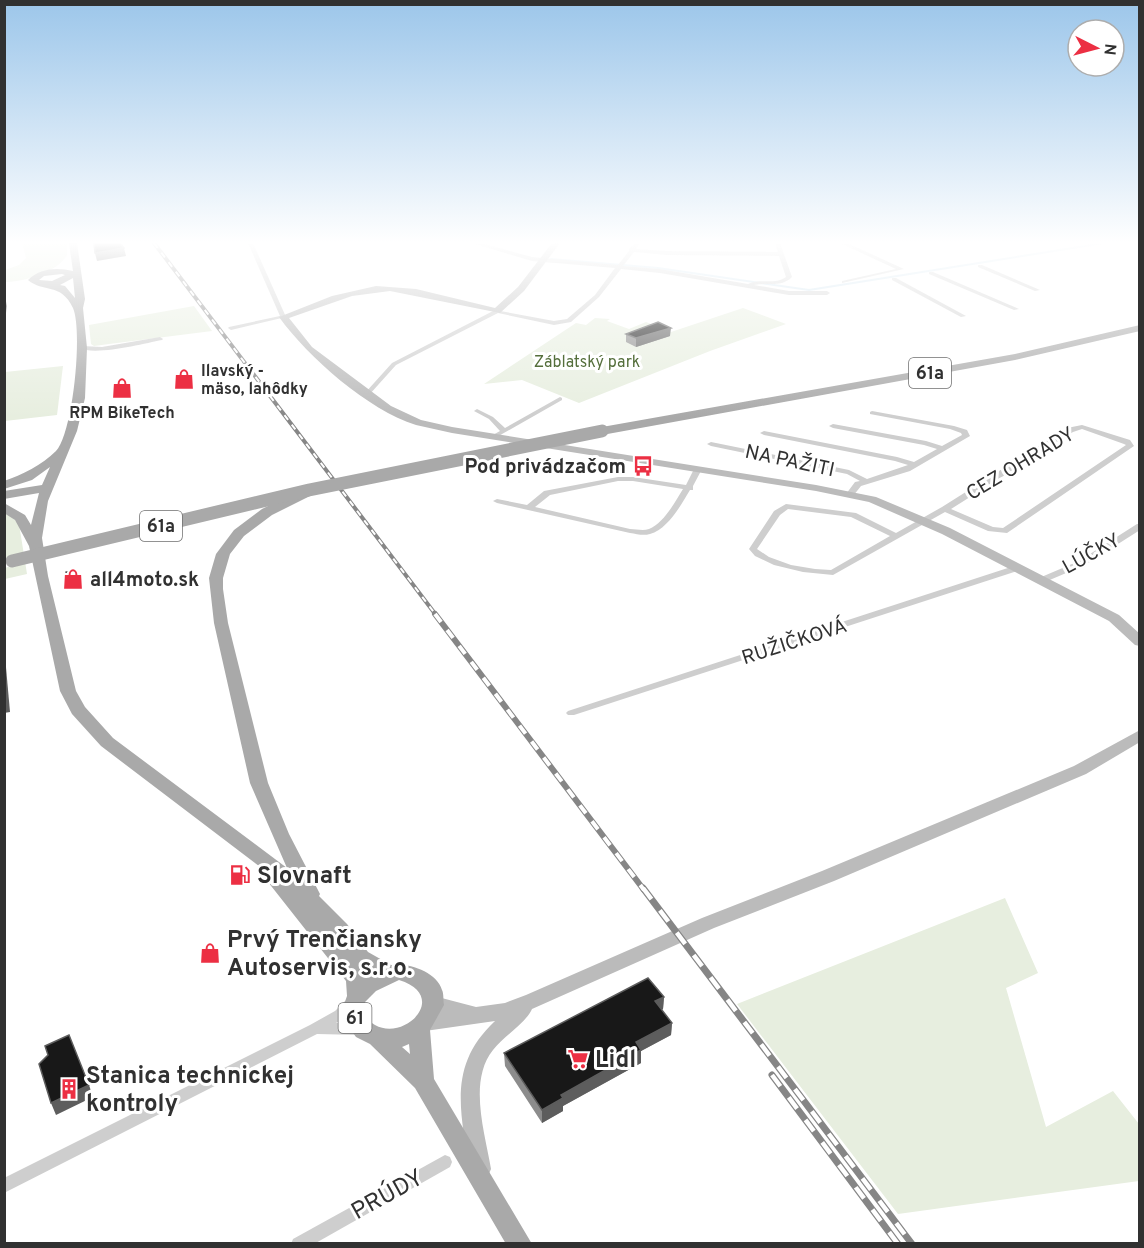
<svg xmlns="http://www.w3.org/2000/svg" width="1144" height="1248" font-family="Overpass,sans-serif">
<rect width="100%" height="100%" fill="#fff"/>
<!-- green -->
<g fill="#e7eedf">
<path d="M22 243H67V255C58 272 23 282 5 282V270L19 265 26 258Z"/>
<polygon points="194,306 212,331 109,344 94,346 91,344 89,325"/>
<polygon points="743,308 786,324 710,351 579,403 522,380 484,384 576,323 586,325 595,318 610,319 607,321 629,329 646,322 671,332"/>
<polygon points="63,366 57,415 5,421 5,372"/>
<polygon points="5,510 19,524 27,574 5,579 4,568 13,566 11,556 5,558"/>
<polygon points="1005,898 1038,973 1006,988 1046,1127 1113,1091 1139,1124 1139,1181 898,1214 737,1004"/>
</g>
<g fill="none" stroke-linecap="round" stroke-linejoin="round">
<!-- stream -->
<polyline stroke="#cbe1ee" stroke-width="2" points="551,259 658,268 809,290 1104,243"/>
<!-- street -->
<g fill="#cecece" fill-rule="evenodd">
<polygon points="248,243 253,243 286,317 231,330 228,328 229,327 280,316"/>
<path d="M472 243H481L532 257 618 265 629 251V249L635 243H640L636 249 667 251 778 252 775 243H780L792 277C781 288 768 282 754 285L789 291H827L830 293 827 295H789L660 273 621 269 599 297 571 322 554 325 498 313 396 365 369 395H365V393L392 363 495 310 554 321 567 319 595 295 615 268 532 261ZM634 252 667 255 779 256 786 277C776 285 761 278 748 284L660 269 623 266Z"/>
<polygon points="840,243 847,243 904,269 842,283 842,281 896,269"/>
<polygon points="978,265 982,265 1040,290 1035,291 978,267"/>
<polygon points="929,272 933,272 1019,309 1014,310 929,274"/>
<polygon points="892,278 896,278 966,316 961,317 892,280"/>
<path d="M160 337 163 339 162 340C142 344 96 356 79 348L82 346 102 347Z"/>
<polygon points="560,397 562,398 562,400 495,438 491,436 500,431 489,419 474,411 477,409 493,417 505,428"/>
<polygon points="872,411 954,426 967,430 970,436 910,471 861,486 853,496 850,496 846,494 855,482 860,481 847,474 711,446 707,444 711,442 849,470 867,479 908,465 895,461 764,435 760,433 764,431 897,457 914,462 937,449 924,445 833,428 829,426 833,424 926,441 942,446 962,435 961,433 950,429 870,414 870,412"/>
<path d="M1082 425 1130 440 1134 446 1007 533 988 531 945 512 833 575 803 572 774 565 755 556 749 549 774 511 786 504 856 513 896 533 942 507 1067 428ZM1082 429 1124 444 1126 445 1003 528 993 527 951 509 1073 432ZM788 509 851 517 890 536 831 570 815 569 791 565 769 557 757 549 780 515Z"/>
<path d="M695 467H698L702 469 693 486V490H690C681 505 668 529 650 534 643 536 637 534 630 533L497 503 493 501 497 499 527 505 544 491 618 477H633L686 485ZM618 481H633L683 489C675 502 664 523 649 529 643 531 636 529 630 529L535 507 550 495Z"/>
<polygon points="1137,524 1140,524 1140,530 1085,565 1045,582 1039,582 1038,580 1039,578 1079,561"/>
<polygon points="1017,565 1021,568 1020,570 574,715 568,715 566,713 568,711"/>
<path d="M350 1000 355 1001 356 1005C352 1013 344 1019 336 1023H360L365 1025 367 1029 365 1033 360 1035 317 1034 4 1193V1178L310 1025 335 1011 345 1001Z"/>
<polygon points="445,1155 450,1157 452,1162 450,1167 314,1244 291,1244 293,1239"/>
</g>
<!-- secondary -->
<g fill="#bbb" fill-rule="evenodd">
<path d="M552 243H560L524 291 500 313 390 291 352 296 289 318 312 347 391 406 421 420 452 427 816 485 876 497 950 528 1119 615 1140 634V646L1135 645 1109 621 942 534 869 502 816 491 452 433C440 430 428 428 416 425 368 410 308 357 279 317L332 296 376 286 416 289 495 308 518 287Z"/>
<path d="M1140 730V742L1086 774 834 881 714 928 532 1009C526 1023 504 1036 493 1050 468 1081 485 1133 491 1169L488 1176 480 1179 472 1176 469 1169C461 1111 447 1066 495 1021L425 1031 418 1029 415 1023 418 1017 438 1013 427 1010 424 1004 427 998 434 996 476 1007 505 1003 526 995 702 918 822 871 1074 766Z"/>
</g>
<!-- primary -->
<g fill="#a9a9a9" fill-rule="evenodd">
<path d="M69 243H77L85 299 83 308 87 348 85 398 77 431 48 501 42 538 48 576 76 691 85 707 113 738 287 868 250 783 214 623 209 578 216 554 234 530 262 509 300 490H310L311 493 310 496 272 515 244 536 230 554 223 578V589L228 623 268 783 289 834 320 894 319 896 347 924 368 952 391 965C408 962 437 972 442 990 444 994 443 1000 444 1005L430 1030 434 1079 532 1244H506L415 1088 370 1044 356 1037 348 1026 342 1010 347 996 346 981 268 882 265 877 268 873 101 746 72 714 60 691 29 546 15 520 4 513V503L25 515 31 525 39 493 4 499V491L42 485 50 467 32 480 4 489V481C22 475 42 465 56 451 73 433 83 331 73 308 61 282 43 293 28 280 40 268 57 267 73 271ZM62 274 65 275 52 281 39 280 44 276ZM73 278 75 298 65 286 60 285ZM359 967 370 973 365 976ZM399 980C450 996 405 1042 375 1025 366 1020 363 1013 365 1002L376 991ZM409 1044 410 1054 402 1047Z"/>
<polygon points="1140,325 1140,331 1015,360 602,435 596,431 602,427 1015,354"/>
</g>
<!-- rail-far2 casing -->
<g stroke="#868686" stroke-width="4">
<polyline id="rail-far2" points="154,243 436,615"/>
</g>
<!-- rail-far1 casing -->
<g stroke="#868686" stroke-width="6">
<polyline id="rail-far1" points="435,614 644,890"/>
</g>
<!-- rail casing -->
<g stroke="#868686" stroke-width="7">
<g id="rail">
<polyline points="643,888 912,1244"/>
<polyline points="772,1075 898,1244"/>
</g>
</g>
<!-- rail-far2 -->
<use href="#rail-far2" stroke="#fff" stroke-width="2" stroke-dasharray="6" stroke-linecap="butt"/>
<!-- rail-far1 -->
<use href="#rail-far1" stroke="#fff" stroke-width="4" stroke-dasharray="10" stroke-linecap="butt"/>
<!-- rail -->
<use href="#rail" stroke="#fff" stroke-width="4.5" stroke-dasharray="14" stroke-linecap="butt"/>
<!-- primary-bridge -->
<polyline stroke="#a9a9a9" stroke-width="13" points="12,561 309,490 602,431"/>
</g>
<!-- wall -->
<g fill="#8c8c8c">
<polygon points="626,334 670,336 636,347 626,342"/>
<polygon points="664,997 663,1009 661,1010 672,1023 671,1035 641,1051 641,1063 563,1106 563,1111 542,1123 505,1066 504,1053"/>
</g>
<!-- shaded-wall -->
<g fill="#5d5d5d">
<polygon points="124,248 126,256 97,261 95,253"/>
<polygon points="5,297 7,306 4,326"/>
<polygon points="671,328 670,336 636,347 636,338"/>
<polygon points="78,577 79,581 68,583 67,580"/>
<polygon points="4,645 10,712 4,713"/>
<polygon points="664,997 663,1009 654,1014 655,1001"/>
<polygon points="672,1023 671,1035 641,1051 641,1063 563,1106 563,1111 542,1123 542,1110 561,1095 636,1042"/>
<polygon points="89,1085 93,1097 56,1115 51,1103"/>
</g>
<!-- building -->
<g fill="#181818" stroke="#5d5d5d" stroke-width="1.5">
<polygon points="96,243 120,243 124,248 95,253 94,244"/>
<polygon points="658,322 671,328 636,338 626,334"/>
<polygon points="76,570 78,577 67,580 66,572"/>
<polygon points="648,978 664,997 655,1001 672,1023 636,1042 641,1050 561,1095 563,1098 542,1110 504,1053"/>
<polygon points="69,1035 89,1085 51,1103 39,1064 48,1055 45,1046"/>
</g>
<!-- sky -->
<linearGradient id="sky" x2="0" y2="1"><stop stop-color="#9cc6ea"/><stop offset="0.58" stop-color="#fff"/><stop offset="1" stop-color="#fff" stop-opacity="0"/></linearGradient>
<rect width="1144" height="418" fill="url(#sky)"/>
<!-- icons -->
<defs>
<g id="shop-bare" transform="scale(1.62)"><path d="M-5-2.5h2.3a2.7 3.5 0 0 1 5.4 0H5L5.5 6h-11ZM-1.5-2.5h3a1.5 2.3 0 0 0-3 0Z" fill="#ec2f43" stroke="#fff" stroke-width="2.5" paint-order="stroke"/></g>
<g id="bus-bare" transform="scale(1.62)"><path d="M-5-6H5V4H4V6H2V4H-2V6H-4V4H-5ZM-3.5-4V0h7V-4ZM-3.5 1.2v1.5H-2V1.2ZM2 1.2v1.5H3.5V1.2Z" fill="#ec2f43" stroke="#fff" stroke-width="2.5" paint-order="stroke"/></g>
<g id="fuel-bare" transform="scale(1.62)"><path d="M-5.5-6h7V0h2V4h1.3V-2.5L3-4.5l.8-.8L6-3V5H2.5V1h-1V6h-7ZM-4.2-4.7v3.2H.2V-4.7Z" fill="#ec2f43" stroke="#fff" stroke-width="2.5" paint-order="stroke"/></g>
<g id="supermarket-bare" transform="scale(1.62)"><path d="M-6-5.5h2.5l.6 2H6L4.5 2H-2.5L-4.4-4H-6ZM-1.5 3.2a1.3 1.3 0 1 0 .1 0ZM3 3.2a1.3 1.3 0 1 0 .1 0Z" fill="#ec2f43" stroke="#fff" stroke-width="2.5" paint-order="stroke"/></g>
<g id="building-bare" transform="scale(1.62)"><path d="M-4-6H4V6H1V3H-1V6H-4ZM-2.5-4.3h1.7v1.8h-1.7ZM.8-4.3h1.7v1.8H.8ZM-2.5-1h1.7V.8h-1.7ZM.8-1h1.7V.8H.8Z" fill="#ec2f43" stroke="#fff" stroke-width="2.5" paint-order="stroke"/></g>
</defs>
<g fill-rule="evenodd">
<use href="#shop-bare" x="184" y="379"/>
<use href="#shop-bare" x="122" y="388"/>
<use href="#bus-bare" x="643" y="466"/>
<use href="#shop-bare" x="73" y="579"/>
<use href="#fuel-bare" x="240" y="875"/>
<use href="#shop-bare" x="210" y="953"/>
<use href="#supermarket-bare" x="578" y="1059"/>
<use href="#building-bare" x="69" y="1089"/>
</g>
<g text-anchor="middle" stroke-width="6" stroke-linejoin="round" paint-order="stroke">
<!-- far-park labels -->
<g font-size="16" fill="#556f3c" stroke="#fff">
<text x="587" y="367">Záblatský park</text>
</g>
<!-- far-poi labels -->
<g font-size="16" font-weight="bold" fill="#313131" stroke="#fff" text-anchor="start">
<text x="201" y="376">Ilavský -<tspan x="201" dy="18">mäso, lahôdky</tspan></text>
<text x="122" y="418" text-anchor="middle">RPM BikeTech</text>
</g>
<!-- shield labels -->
<g fill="#fff" stroke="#6f6f6f" stroke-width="1.5">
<rect x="909" y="358" width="42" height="30" rx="4.5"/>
<rect x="140" y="511" width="42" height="30" rx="4.5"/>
<rect x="338.5" y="1003" width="33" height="30" rx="4.5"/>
</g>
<g font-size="18" font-weight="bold" fill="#313131">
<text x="930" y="379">61a</text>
<text x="161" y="532">61a</text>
<text x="355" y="1024">61</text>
</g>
<!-- street labels -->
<g font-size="20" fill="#313131" stroke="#fff">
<text transform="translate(790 460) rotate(12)" y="7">NA PAŽITI</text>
<text transform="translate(1020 463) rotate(-31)" y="7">CEZ OHRADY</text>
<text transform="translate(1091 553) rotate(-29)" y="7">LÚČKY</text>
<text transform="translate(794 641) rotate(-18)" y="7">RUŽIČKOVÁ</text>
</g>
<!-- poi labels -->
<g font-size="20" font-weight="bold" fill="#313131" stroke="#fff" text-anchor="end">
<text x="626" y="473">Pod privádzačom</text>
<text x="90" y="586" text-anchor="start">all4moto.sk</text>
</g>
<!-- near-poi labels -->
<g font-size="24" font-weight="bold" fill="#313131" stroke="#fff" text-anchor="start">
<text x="257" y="883">Slovnaft</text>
<text x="227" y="947">Prvý Trenčiansky<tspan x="227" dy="28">Autoservis, s.r.o.</tspan></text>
<text x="595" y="1067">Lidl</text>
<text x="86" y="1083">Stanica technickej<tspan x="86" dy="28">kontroly</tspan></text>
</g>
<!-- near-street labels -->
<g font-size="24" fill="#313131" stroke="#fff">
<text transform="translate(387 1194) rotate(-29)" y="8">PRÚDY</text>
</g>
</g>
<!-- border -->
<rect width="1144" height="1248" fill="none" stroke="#313131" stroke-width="12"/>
<!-- north arrow -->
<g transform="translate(1096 48) rotate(96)"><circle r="28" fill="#ffffff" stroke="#adadad" stroke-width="1.5"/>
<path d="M0-4.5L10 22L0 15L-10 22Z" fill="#ec2f43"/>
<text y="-9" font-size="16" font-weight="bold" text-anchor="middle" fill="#313131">N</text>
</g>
</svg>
